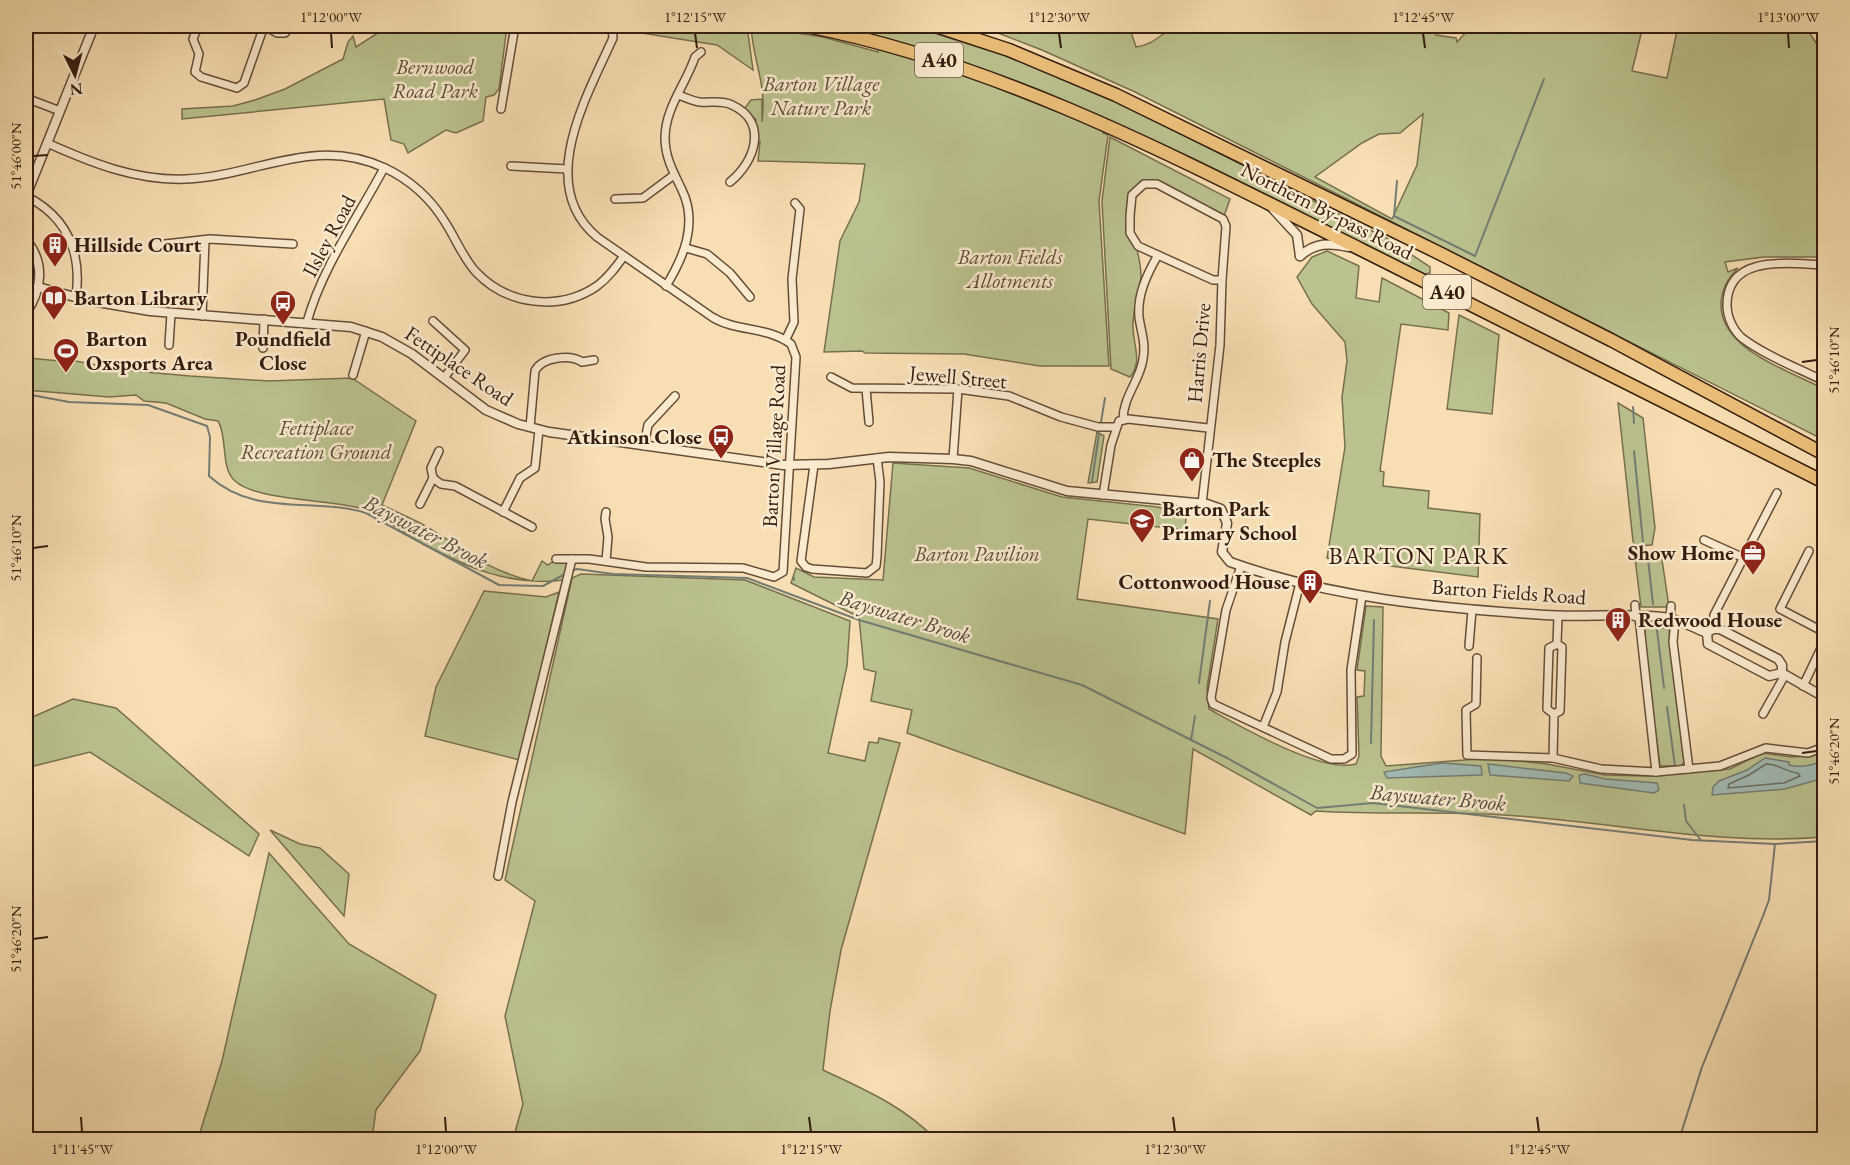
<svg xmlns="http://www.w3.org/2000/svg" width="1850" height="1165" font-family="'EB Garamond',serif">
<rect width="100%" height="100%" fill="#f8dfb3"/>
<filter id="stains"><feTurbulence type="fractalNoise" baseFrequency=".00333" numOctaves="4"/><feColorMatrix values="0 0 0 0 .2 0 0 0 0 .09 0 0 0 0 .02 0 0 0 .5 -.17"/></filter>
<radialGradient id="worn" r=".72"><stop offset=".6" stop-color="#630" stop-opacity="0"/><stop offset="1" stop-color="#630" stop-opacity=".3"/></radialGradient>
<!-- green -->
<g fill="#bbc28e" stroke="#77704e" stroke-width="1.5" fill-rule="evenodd">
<polygon points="396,26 507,26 499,89 494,95 486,97 483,121 456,133 446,130 408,153 404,144 391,140 384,99 182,119 182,109 233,106 255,100 285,89 343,59 348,42 353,36 356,47 384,29 389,32"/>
<polygon points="623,26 747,26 753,70 717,45 622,30"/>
<path d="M751 26 823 37 878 52 879 45 907 53 932 67 997 84 1104 129 1103 133 1108 135 1099 201 1109 366H1040L964 354 865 353 862 351 824 352 840 241 859 202 865 164 758 161 760 142 758 143 754 121 756 120 745 108 751 100 762 99V122C767 83 753 62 751 26Z"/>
<polygon points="831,26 912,26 1021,61 1126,106 1388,239 1430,267 1430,273 1424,274 1289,208 939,55"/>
<path d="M980 26H1110L1109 31 1131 32 1136 47C1156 44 1159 34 1177 26H1437L1436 35 1456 38 1457 42 1472 26H1643L1632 71 1667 78 1678 26H1758L1769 29 1770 26H1805L1824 55V257H1764L1725 262 1728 272 1738 268C1727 279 1721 290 1721 305 1721 350 1790 371 1824 389V440L1135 92 1042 50ZM1423 114 1417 165 1392 219 1315 177 1362 143 1379 134 1400 133Z"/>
<path d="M1110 137 1230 199 1223 219 1157 184H1144C1115 212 1141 242 1141 276 1140 293 1132 310 1133 327 1133 345 1143 362 1130 377L1111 369 1102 201Z"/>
<polygon points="1327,251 1359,266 1356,298 1379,302 1382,278 1449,313 1448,330 1401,324 1380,471 1384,472 1383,486 1429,491 1428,508 1480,514 1478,577 1327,558 1345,447 1342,397 1347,361 1345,342 1312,304 1297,277 1312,257"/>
<polygon points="1459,315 1499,335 1492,414 1447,409"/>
<path d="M29 358 59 361 60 358 123 370 190 376 269 381 352 378 416 421 382 505C395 511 408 517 420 523 463 547 482 569 532 581L542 561 548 565 552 562 567 563 564 580C510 587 465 567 418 541 401 532 385 517 367 510 336 499 258 502 235 481 220 468 228 437 218 421L205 419 166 403 144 401 136 395 109 397 26 390V359Z"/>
<polygon points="1618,403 1643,418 1655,528 1652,545 1635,546 1633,541"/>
<polygon points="1097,432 1104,436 1097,482 1088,483"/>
<path d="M893 463 969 468 1062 497 1158 507 1186 517 1185 530 1088 519 1077 599 1218 619 1207 688 1209 709C1240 726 1322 774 1356 764L1359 756 1357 697 1364 696 1365 671 1357 670 1366 606 1383 607 1381 756 1386 766 1491 758 1547 764 1605 775 1647 776 1730 769 1762 753 1792 757 1808 756 1824 751V837C1715 846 1611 821 1503 815 1441 811 1379 815 1316 811L1311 815 1193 749 1185 834 907 733 912 710 871 701 876 672 864 669 859 617 791 583 796 568 814 577 883 580Z"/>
<polygon points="1661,553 1669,607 1641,607 1635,558"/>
<path d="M581 574 745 580 850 621 847 666 828 753 865 761 869 742 878 743 879 738 900 743 841 950 830 1011 823 1070C863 1089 904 1106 935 1139H513L523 1104 505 1016 535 901 505 880 572 578Z"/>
<polygon points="484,591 546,597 559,592 520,760 425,736 436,687"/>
<polygon points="1648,626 1669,629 1684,762 1681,766 1660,766 1645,652 1645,629"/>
<polygon points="73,699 116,708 259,834 249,856 90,752 26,768 26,720"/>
<polygon points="270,830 300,844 320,848 349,874 344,916"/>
<polygon points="269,853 349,944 436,995 420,1051 376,1110 372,1139 198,1139 222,1061"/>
</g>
<!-- water -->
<g fill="#a0bbb5" stroke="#747c73" stroke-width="1.5">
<path d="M1765 758 1789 762V765C1802 768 1812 765 1824 761V778L1785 789 1712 795 1713 787 1719 781 1747 770Z"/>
<polygon points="1442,763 1481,766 1482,775 1387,778 1384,772"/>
<polygon points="1488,764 1566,773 1573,776 1569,781 1490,775"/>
<polygon points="1585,774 1605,779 1657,783 1659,790 1654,793 1580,783 1579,775"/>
</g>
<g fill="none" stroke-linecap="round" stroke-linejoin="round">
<!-- shore -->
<path stroke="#6a6c62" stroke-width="1.5" d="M1766 764C1779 764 1786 772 1798 773L1800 776 1784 783 1728 788 1729 784 1749 775Z"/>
<!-- stream -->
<g stroke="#747c73" stroke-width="2">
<polyline points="1397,181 1394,216 1475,256 1544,79"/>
<path d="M26 394 69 402 148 405 207 426 210 437 209 476C255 518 316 497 366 513L499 585 543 586 565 574"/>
<polyline points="1633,407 1634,423"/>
<polyline points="1101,422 1105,398"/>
<polyline points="1634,451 1643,542"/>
<polyline points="1092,481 1099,434"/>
<polyline points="1648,559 1653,604"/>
<polyline points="571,571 577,569 613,574 747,578 859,620 1082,685 1227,758 1317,808 1373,803 1692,840 1775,844 1824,841"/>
<polyline points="794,578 794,580"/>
<polyline points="1657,630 1664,688"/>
<polyline points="1199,683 1210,601"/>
<polyline points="1667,707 1675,766"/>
<polyline points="1191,740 1195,716"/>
<polyline points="1371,743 1374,620"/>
<polyline points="1684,805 1686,821 1700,839"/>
<polyline points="1679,1140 1702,1067 1763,916 1769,900 1775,844"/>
</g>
<!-- minor casing -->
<g stroke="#644e38" stroke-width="10">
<g id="minor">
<polyline points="198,26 193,39 199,54 195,72 201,77 237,88 244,83 264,26"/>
<polyline points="265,26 277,33 285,33 290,26"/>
<path d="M678 95C685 97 692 101 700 102 711 103 722 100 732 105 769 122 755 162 730 182"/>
<polyline points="26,98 60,111"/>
<polyline points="501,109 515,26"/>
<path d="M47 143C92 163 136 181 186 179 257 176 314 135 385 168 410 180 431 199 445 222 456 239 463 258 476 272 507 305 559 312 597 286 608 278 616 267 624 256"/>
<polyline points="511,166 567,169"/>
<polygon points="1144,184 1157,184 1223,219 1226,226 1222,280 1213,280 1138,246 1130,233 1130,216 1132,195"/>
<path d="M26 196C67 217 82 251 76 297"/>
<polyline points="615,199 643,198 674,175"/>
<polyline points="156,245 210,239 293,244"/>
<polyline points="686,248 707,254 730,273 750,297"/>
<path d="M1824 265C1790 264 1727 253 1727 305 1727 317 1733 330 1742 338 1766 356 1798 368 1824 381"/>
<path d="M666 286C684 257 698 223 682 190 674 173 665 158 665 138 665 108 686 84 695 57L701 52"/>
<polyline points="202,316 205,241"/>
<polyline points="433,321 465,350 444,378"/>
<path d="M307 322C322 268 358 217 384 168"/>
<polyline points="786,339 794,322 792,279 800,209 795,203"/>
<polyline points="169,345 171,314"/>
<polyline points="263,348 264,319"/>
<polyline points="353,375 366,331"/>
<polyline points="831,377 852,388 958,389 1009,396 1061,417 1098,427 1116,427"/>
<polyline points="866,389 869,422"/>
<path d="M1123 420C1123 396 1140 381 1143 359 1146 343 1141 332 1139 317 1137 295 1147 274 1158 255"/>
<path d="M530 427 535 371C542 357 570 354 582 362L594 360"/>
<polyline points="644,446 648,425 675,396"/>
<polyline points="953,459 958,389"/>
<polyline points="814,465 801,561 806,567 812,569 867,573 876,566 877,557 880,482 877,458"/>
<polyline points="433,478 441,484 455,486 532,527"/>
<polyline points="1103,495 1111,445 1119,421 1128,419 1208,428"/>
<polyline points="420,504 433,478 431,468 439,451"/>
<polyline points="1202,504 1220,345 1222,280"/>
<polyline points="503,512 520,478 535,468 539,430"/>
<polyline points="1704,540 1744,558"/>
<polyline points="1809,551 1780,609 1824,632"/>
<path d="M556 559H589L646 567 743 568 774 577 783 572 796 357 791 344C767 326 736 332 712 317L597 237C535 185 587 96 613 38L612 26"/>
<polyline points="606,561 608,537 605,519 606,512"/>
<polyline points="1241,566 1226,610 1211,698 1213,704 1331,759 1344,759 1352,754 1351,670 1362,596"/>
<polyline points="1635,605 1636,617"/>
<polyline points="1639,617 1656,772"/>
<polyline points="1670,619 1671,606"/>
<polyline points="1675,620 1673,642 1689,769"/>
<polyline points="1713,629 1714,615 1777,493"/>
<polyline points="1557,644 1549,648 1547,709 1554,714 1560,711 1562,647 1557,644 1558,616"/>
<polyline points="1469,646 1472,610"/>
<polyline points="1477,658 1476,704 1466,710 1467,755 1553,758 1601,769 1656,772 1720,766 1766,748 1808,753 1824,747"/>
<polyline points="1803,686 1824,642"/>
<polyline points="1763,714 1785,675"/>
<polyline points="1263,727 1277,692 1285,642 1300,583"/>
<polyline points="1553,758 1554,714"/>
<polyline points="498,876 512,802 572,559"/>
</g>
</g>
<!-- tertiary casing -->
<g stroke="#644e38" stroke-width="11">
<g id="tertiary">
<polyline points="26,196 94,26"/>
<polyline points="1273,209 1297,235 1300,256"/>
<path d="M26 240C45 263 42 289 26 313"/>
<path d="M1300 256C1316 242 1329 243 1349 247"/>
<path d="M38 287 86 300 150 311 351 327 382 337 412 354 486 410 518 424 549 432 783 465 829 464 889 457 953 459 971 461 1067 491 1207 504 1221 509 1227 523 1222 552 1230 562C1331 598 1438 608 1545 615 1585 618 1628 612 1669 618 1681 621 1695 628 1707 633"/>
<polygon points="1713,629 1720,629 1778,659 1782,665 1782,673 1769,676 1708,644 1707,633"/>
<polyline points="1782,673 1824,697"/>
</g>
</g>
<!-- trunk casing -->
<g stroke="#331d0f" stroke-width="15">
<g id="trunk">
<path d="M807 26C1005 65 1183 161 1362 250 1516 327 1670 405 1824 482"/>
<polyline points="936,26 1009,50 1116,95 1441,254 1611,340 1824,454"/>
</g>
</g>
<!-- minor -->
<use href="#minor" stroke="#faeace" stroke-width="7"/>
<!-- tertiary -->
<use href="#tertiary" stroke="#faeace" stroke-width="8"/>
<!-- trunk -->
<use href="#trunk" stroke="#ecc07a" stroke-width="12"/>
</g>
<!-- ticks -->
<path fill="none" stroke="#331d0f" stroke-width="2" d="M331 33 332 48M695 33 697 48M1059 33 1061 48M1423 33 1425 48M1788 33 1789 48M33 156 48 155M1802 362 1817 360M33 548 48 546M1802 753 1817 751M33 939 48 937M81 1117 82 1132M445 1117 446 1132M809 1117 811 1132M1173 1117 1175 1132M1537 1117 1539 1132"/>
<!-- icons -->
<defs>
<g id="building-pin" transform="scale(1.35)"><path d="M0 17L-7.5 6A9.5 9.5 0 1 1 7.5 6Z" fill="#8f2418" stroke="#faeace"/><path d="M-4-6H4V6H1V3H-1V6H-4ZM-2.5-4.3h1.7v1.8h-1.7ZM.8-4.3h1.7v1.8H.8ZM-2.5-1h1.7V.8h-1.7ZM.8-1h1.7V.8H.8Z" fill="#fff"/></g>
<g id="library-pin" transform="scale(1.35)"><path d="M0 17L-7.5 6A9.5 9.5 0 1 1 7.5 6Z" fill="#8f2418" stroke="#faeace"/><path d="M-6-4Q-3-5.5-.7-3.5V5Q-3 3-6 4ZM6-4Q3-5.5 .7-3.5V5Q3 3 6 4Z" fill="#fff"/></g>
<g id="bus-pin" transform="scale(1.35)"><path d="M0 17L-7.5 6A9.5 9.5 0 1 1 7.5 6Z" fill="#8f2418" stroke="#faeace"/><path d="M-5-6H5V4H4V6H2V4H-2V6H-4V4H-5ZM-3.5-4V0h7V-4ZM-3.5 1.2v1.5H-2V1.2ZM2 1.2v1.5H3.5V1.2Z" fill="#fff"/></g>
<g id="stadium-pin" transform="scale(1.35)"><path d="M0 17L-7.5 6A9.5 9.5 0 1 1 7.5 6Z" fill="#8f2418" stroke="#faeace"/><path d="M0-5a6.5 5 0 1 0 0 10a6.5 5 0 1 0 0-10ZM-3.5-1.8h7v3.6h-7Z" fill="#fff"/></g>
<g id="shop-pin" transform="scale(1.35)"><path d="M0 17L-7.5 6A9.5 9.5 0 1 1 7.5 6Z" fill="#8f2418" stroke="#faeace"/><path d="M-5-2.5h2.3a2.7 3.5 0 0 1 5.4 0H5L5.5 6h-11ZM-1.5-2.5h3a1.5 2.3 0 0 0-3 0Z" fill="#fff"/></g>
<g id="school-pin" transform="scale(1.35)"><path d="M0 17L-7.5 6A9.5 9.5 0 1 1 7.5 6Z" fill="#8f2418" stroke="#faeace"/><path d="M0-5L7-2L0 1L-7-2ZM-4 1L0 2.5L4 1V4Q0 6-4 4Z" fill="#fff"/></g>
<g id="office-pin" transform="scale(1.35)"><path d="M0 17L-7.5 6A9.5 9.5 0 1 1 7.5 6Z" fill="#8f2418" stroke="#faeace"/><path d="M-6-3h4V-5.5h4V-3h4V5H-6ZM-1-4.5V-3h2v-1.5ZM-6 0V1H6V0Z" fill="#fff"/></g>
</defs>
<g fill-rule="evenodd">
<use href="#building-pin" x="55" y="245"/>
<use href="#library-pin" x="54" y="298"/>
<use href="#bus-pin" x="283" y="303"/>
<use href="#stadium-pin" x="66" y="351"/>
<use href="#bus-pin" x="721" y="437"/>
<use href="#shop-pin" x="1192" y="460"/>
<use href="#school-pin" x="1142" y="521"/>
<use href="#office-pin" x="1753" y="553"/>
<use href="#building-pin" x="1310" y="582"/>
<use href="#building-pin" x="1618" y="620"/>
</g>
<g text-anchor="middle" stroke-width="5" stroke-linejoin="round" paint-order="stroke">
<!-- shield labels -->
<g fill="#faeace" stroke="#6f5a48" stroke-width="1.5">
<rect x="915" y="43" width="48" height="34" rx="4.5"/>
<rect x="1423" y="275" width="48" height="34" rx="4.5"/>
</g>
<g font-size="20" font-weight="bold" fill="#331d0f">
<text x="939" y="67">A40</text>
<text x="1447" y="299">A40</text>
</g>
<!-- park labels -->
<g font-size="21" font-style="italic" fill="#5c4f35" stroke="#faeace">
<text x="435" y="74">Bernwood<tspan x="435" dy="24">Road Park</tspan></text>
<text x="821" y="91">Barton Village<tspan x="821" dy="24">Nature Park</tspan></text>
<text x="1010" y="264">Barton Fields<tspan x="1010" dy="24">Allotments</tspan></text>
<text x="316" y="435">Fettiplace<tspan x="316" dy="24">Recreation Ground</tspan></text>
<text x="977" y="561">Barton Pavilion</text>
</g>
<!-- street labels -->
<g font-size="21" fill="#331d0f" stroke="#faeace">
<text transform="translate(1327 211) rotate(27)" y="7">Northern By-pass Road</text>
<text transform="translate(329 236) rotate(-62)" y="7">Ilsley Road</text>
<text transform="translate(1199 353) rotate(-85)" y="7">Harris Drive</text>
<text transform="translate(459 366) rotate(34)" y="7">Fettiplace Road</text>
<text transform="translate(958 377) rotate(5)" y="7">Jewell Street</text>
<text transform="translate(774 446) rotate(-87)" y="7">Barton Village Road</text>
<text transform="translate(1509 592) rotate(4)" y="7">Barton Fields Road</text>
</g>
<!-- poi labels -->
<g font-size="21" font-weight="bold" fill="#331d0f" stroke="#faeace" text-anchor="start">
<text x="74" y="252">Hillside Court</text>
<text x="74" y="305">Barton Library</text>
<text x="86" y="346">Barton<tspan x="86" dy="24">Oxsports Area</tspan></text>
<text x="283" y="346" text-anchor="middle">Poundfield<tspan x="283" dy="24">Close</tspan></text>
<text x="702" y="444" text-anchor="end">Atkinson Close</text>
<text x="1212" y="467">The Steeples</text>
<text x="1162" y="516">Barton Park<tspan x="1162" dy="24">Primary School</tspan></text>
<text x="1734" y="560" text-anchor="end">Show Home</text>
<text x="1290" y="589" text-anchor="end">Cottonwood House</text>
<text x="1638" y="627">Redwood House</text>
</g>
<!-- water labels -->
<g font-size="22" font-style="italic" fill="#544c41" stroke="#faeace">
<text transform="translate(426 531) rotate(27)" y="8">Bayswater Brook</text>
<text transform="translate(905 616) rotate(17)" y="8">Bayswater Brook</text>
<text transform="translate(1438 797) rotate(5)" y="8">Bayswater Brook</text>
</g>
<!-- quarter labels -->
<g font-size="24" letter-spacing="1.5" fill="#331d0f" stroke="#faeace">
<text x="1419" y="564">BARTON PARK</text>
</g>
</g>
<!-- margin -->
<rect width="1850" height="1165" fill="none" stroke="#f8dfb3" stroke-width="66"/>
<!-- north arrow -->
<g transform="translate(75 75) rotate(174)" stroke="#faeace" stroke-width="4.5" paint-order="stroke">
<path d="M0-4.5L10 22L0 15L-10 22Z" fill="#331d0f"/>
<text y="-9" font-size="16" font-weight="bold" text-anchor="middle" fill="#331d0f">N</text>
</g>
<rect x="33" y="33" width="1784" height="1099" fill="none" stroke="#331d0f" stroke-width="2"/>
<g font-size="15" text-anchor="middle" fill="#331d0f">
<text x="331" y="22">1°12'00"W</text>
<text x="695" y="22">1°12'15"W</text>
<text x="1059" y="22">1°12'30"W</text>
<text x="1423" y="22">1°12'45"W</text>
<text x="1788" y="22">1°13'00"W</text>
<text transform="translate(16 156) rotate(-90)" y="5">51°46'00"N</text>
<text transform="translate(1834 360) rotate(-90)" y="5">51°46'10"N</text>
<text transform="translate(16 548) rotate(-90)" y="5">51°46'10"N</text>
<text transform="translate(1834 751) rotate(-90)" y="5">51°46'20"N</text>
<text transform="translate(16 939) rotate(-90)" y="5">51°46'20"N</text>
<text x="82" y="1154">1°11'45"W</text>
<text x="446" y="1154">1°12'00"W</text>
<text x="811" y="1154">1°12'15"W</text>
<text x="1175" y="1154">1°12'30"W</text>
<text x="1539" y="1154">1°12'45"W</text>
</g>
<rect width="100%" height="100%" filter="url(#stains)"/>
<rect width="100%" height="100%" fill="url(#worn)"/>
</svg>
